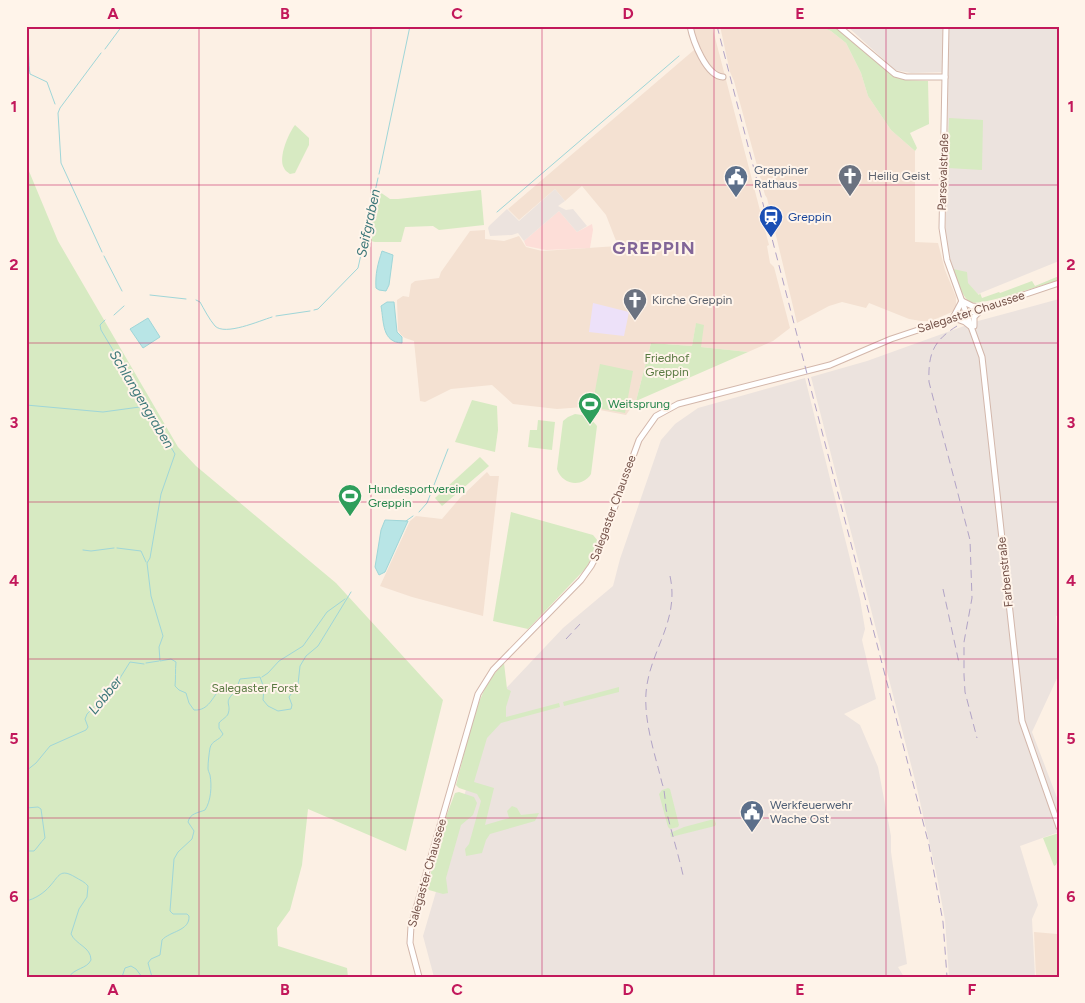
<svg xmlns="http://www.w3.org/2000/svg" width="1085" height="1003" font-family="Figtree,sans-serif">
<rect width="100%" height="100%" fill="#fcf0e4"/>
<!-- residential -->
<g fill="#f4e1d2">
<polygon points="703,26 712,26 769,245 767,246 770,263 774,267 790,328 773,341 748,352 701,347 696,324 692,346 651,343 636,401 626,415 584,407 557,409 513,404 492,385 451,389 425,402 420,401 414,341 405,338 401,335 398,330 397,300 403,296 409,297 411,284 415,281 439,278 441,272 470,231 485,230 485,239 504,241 519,236 526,247 542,251 618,246 606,215 582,186 565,201 555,189 519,220 508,209 694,50 697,44 693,29"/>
<polygon points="720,26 818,26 831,31 846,43 861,73 868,96 891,130 915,151 915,242 938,243 945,270 956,297 956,308 952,312 931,321 921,321 909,319 869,303 866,308 842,302 829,306 797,323 767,198 765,195 734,81 730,72"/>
<polygon points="487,472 490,476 499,476 483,616 412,597 380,586 410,521 416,516 442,519 460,498"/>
<polygon points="1059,928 1059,977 1036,977 1034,932 1057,934"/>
</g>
<!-- commercial -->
<polygon fill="#fdded8" points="559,211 577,232 592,224 593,230 590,248 546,250 526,246 524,241"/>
<!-- industrial -->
<g fill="#ece3de">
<polygon points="847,26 1059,26 1059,261 978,294 953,269 947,253 945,233 947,197 948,72 911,73 895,70"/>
<polygon points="555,189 565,201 558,206 566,210 573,209 587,226 577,232 559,211 524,241 518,233 512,235 490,236 488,228 489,226 507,209 519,221"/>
<polygon points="1059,299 1059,615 1056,616 1057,632 1059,633 1059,674 1032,732 1059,803 1059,832 1020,846 1038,905 1032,919 1035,977 949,977 945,920 937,877 916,784 811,377 867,361 978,321"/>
<polygon points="805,378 860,599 865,629 862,640 876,699 844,714 860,725 878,767 891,836 891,852 907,964 898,967 904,977 434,977 423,936 482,735 493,702 563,628 613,586 620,559 661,440 675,424 698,408"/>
</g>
<!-- education -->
<polygon fill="#ede1f9" points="593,303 629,312 624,336 589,332"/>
<!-- green -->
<g fill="#d7eac2">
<polygon points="818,26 835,26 893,76 906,80 928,81 929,124 910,133 917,148 915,151 891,130 868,96 861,73 846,43 831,31"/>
<polygon points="949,118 983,120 982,170 948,168 947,166"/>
<path d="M295 125 309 138V145L295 173 290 174C288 172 285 171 284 168 278 158 288 134 295 125Z"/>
<polygon points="26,164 58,241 178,447 196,466 336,583 443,700 406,851 308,809 302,865 290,910 277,928 278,946 347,968 348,977 26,977"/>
<polygon points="377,190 390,199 398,199 481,190 484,225 439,230 433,226 405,227 401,242 375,242 366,240"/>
<path d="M947 253 953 269 967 272 968 283 978 294 979 295 980 293 982 298 999 292 1000 293 1032 281 1035 286 1059 276V280C1045 284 979 307 970 302 960 296 951 264 947 253Z"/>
<polygon points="696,323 704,325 701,347 748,352 636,401 651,343 692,346"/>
<polygon points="600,364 633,371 625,413 592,407"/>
<polygon points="472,400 497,406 498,430 495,452 455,442"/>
<path d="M575 414C585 415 590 417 597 426L591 474C582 488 562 485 557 469L563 421 568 417Z"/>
<polygon points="538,420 555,422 552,450 528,447 530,430 537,430"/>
<polygon points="480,457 489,466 442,506 435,498"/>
<polygon points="511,512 593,535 598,541 587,567 528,629 493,621"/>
<path d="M504 663 507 689 511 691 506 707V717L559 703 560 707 501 723 487 738 474 782 494 788 485 825 509 818 507 811 512 806 517 808 521 815 539 813 535 821 490 834 486 840 482 853 466 856 465 849 469 844 481 801 477 794 459 788 456 785C465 753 472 710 489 681 493 674 499 669 504 663Z"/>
<polygon points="619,687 619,692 564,706 563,702"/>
<polygon points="668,788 670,789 679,825 678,827 670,829 668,827 659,794 662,790"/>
<polygon points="459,792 474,797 477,803 473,815 461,825 446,878 448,893 443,894 429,890 427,887 434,861 440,848 444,822 455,793"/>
<polygon points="714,819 716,824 715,826 671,837 670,833 684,827"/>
<polygon points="1059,833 1059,857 1056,865 1054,866 1043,838"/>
</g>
<!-- water -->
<g fill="#b8e5e6" stroke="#9fd6d8">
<path d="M382 251 393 255 389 285 386 291 379 290 376 288C375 274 378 263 382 251Z"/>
<path d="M387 302H394L397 332 402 337V343C382 342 384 323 381 306Z"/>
<polygon points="148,318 160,337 143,348 130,329"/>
<polygon points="385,520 408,521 385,572 379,575 375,567 381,530"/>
</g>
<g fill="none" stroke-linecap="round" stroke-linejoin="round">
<!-- stream -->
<g stroke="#9fd6d8" stroke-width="1">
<path d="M26 41C30 51 28 63 30 74L47 82 55 104"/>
<polyline points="105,49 122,26"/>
<polyline points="101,53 60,108 58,113 61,163 102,252"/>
<polyline points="379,174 410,26"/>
<polyline points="497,212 679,56"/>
<polyline points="104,256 122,291"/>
<polyline points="150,295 186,299"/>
<path d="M196 300 200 302C204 309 209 319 215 326 225 336 259 321 272 317"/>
<polyline points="314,310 318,309 358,268 378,178"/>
<polyline points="114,315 124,306"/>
<polyline points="276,316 310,311"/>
<path d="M105 320 100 325 101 330 175 454 161 494 150 558 147 563 151 596 163 636 159 647 160 661 171 659 176 662C175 671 176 678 175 686L179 690 186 693 189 703 194 710C209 711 212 697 221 688L227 687 236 691C222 703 232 703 228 714 227 717 221 720 219 723V728L223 734C219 741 212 740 210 748 209 754 208 762 208 768 208 771 209 772 210 775 212 786 211 801 205 810 198 813 190 813 188 822L194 831 192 839 178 852 174 859 170 911 173 914H187L189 916C190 931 170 931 162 940L160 955 151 959 148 963 152 977"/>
<polyline points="26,405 103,412 147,406"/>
<polyline points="419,512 427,503 448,449"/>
<polyline points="406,521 413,516"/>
<polyline points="117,548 141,551 146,562"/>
<polyline points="83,550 91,551 114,548"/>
<polyline points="146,663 159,661"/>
<polyline points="262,677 268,673 279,661 303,646 327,612 345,599"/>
<polyline points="236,690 240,679 260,677 264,688 263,700 268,706 278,711 291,709 292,705 289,697 298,684 300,666 306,656 318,646 351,592"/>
<polyline points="26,771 36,763 50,746 86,730 88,727 85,719 87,714 115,686 130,662 144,664"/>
<path d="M26 808 38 807 41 809 45 838C40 843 38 847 34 851H26"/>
<path d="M26 901C35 899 44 893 50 886 59 876 60 868 75 877 80 880 85 882 88 886L87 897 79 909 71 934C76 945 91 947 91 960 87 969 74 968 69 977"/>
<polyline points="122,977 125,968 131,966 136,969 142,977"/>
</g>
<!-- secondary casing -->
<g stroke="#d3b7ab" stroke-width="7">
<g id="secondary">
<path d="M690 26C693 41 706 76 723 77"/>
<polyline points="838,26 895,74 906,77 945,77"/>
<polyline points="946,26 942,228 947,260 982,357 1022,721 1059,827"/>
<polyline points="962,301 972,306 980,307"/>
<polyline points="953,318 962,301"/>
<polyline points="954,318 965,322 970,326"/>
<polyline points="974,326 974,317 981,310"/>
<polyline points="419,977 410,943 411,926 478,694 493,670 581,580 591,566 598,553 639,440 656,416 678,404 830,365 891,339 1059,283"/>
</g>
</g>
<!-- secondary -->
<use href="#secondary" stroke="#fff" stroke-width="5"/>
<!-- rail -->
<g stroke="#b1a3c6" stroke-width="1" stroke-dasharray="8 5" stroke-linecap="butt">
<polyline points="717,26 929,845 943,922 947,977"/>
<path d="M957 326C933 341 928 354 929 382L970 540 972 598 964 642V675L965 692 977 738"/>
<path d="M670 576C680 622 649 651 646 693 644 723 655 754 662 783 665 791 665 800 666 809 671 831 678 853 683 875"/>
<polyline points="943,589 959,663"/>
<polyline points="566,639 580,624"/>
</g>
</g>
<!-- grid -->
<path fill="none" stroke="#c2185b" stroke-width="1" stroke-opacity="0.55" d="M199 26V977M371 26V977M542 26V977M714 26V977M886 26V977M26 185H1059M26 343H1059M26 502H1059M26 659H1059M26 818H1059"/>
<!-- icons -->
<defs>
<g id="church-pin" transform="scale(1.25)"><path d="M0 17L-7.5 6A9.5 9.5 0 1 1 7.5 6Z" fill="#6b7280" stroke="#fff4ea"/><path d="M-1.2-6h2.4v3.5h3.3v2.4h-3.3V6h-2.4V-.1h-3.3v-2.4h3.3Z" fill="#fff"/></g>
<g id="civic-pin" transform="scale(1.25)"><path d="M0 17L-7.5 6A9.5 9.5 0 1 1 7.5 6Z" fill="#5c6f8a" stroke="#fff4ea"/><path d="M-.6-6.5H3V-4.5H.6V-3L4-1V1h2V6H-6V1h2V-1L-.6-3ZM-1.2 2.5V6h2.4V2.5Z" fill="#fff"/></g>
<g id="station-pin" transform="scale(1.25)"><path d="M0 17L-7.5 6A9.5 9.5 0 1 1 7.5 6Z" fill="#1a4fb4" stroke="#fff4ea"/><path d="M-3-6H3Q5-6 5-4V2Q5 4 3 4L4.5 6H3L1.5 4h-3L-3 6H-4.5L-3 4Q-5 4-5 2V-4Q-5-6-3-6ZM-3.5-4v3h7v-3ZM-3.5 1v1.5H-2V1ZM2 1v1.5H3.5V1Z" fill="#fff"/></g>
<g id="stadium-pin" transform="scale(1.25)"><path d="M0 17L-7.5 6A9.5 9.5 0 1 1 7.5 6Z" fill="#2e9e5b" stroke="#fff4ea"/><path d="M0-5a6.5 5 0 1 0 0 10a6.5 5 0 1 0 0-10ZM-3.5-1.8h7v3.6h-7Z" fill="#fff"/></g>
</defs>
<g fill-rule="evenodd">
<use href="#church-pin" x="850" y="176"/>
<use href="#civic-pin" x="736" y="177"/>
<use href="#station-pin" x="771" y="217"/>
<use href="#church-pin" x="635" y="300"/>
<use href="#stadium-pin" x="590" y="404"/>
<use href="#stadium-pin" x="350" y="496"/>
<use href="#civic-pin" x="752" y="812"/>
</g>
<g text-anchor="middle" stroke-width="4" stroke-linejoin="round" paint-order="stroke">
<!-- service labels -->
<g font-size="12" fill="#4e5e75" stroke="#fff4ea" text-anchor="start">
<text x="754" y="174">Greppiner<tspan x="754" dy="14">Rathaus</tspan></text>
<text x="770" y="809">Werkfeuerwehr<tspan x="770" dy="14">Wache Ost</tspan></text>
</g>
<!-- street labels -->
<g font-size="12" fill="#75534a" stroke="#fff4ea">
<text transform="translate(943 172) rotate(-88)" y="4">Parsevalstraße</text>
<text transform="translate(971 312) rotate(-18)" y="4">Salegaster Chaussee</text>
<text transform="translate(613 508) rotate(-70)" y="4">Salegaster Chaussee</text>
<text transform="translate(1005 572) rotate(-96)" y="4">Farbenstraße</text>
<text transform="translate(427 873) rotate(-74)" y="4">Salegaster Chaussee</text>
</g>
<!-- worship labels -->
<g font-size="12" fill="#5b616d" stroke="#fff4ea" text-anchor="start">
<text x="868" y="180">Heilig Geist</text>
<text x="652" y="304">Kirche Greppin</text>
</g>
<!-- transit labels -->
<g font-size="12" fill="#164399" stroke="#fff4ea" text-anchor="start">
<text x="788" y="221">Greppin</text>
</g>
<!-- park labels -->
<g font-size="12" fill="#5a7a42" stroke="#fff4ea">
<text x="667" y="362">Friedhof<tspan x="667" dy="14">Greppin</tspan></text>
<text x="255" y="692">Salegaster Forst</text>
</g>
<!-- leisure labels -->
<g font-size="12" fill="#27864d" stroke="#fff4ea" text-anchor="start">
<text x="608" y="408">Weitsprung</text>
<text x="368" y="493">Hundesportverein<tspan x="368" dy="14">Greppin</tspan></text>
</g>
<!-- water labels -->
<g font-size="14" font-style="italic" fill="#3d787a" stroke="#fff4ea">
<text transform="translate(368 223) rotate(-78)" y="5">Seifgraben</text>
<text transform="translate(142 399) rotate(59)" y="5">Schlangengraben</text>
<text transform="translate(105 695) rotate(-51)" y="5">Lobber</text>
</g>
<!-- district labels -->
<g font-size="18" font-weight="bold" letter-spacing="1" fill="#816598" stroke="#fff4ea">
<text x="654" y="254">GREPPIN</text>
</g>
</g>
<!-- border -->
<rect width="1085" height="1003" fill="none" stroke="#fff4ea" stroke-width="55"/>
<rect x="28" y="28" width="1030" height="948" fill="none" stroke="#c2185b" stroke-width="2"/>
<g font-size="16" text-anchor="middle" font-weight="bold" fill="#c2185b">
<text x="113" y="19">A</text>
<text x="285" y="19">B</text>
<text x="457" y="19">C</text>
<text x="628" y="19">D</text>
<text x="800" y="19">E</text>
<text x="972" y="19">F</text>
<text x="14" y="112">1</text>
<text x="1071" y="112">1</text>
<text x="14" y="270">2</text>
<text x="1071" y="270">2</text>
<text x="14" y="428">3</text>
<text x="1071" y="428">3</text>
<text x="14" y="586">4</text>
<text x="1071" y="586">4</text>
<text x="14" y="744">5</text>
<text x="1071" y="744">5</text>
<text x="14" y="902">6</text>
<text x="1071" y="902">6</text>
<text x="113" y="995">A</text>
<text x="285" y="995">B</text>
<text x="457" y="995">C</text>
<text x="628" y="995">D</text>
<text x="800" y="995">E</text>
<text x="972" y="995">F</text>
</g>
</svg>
